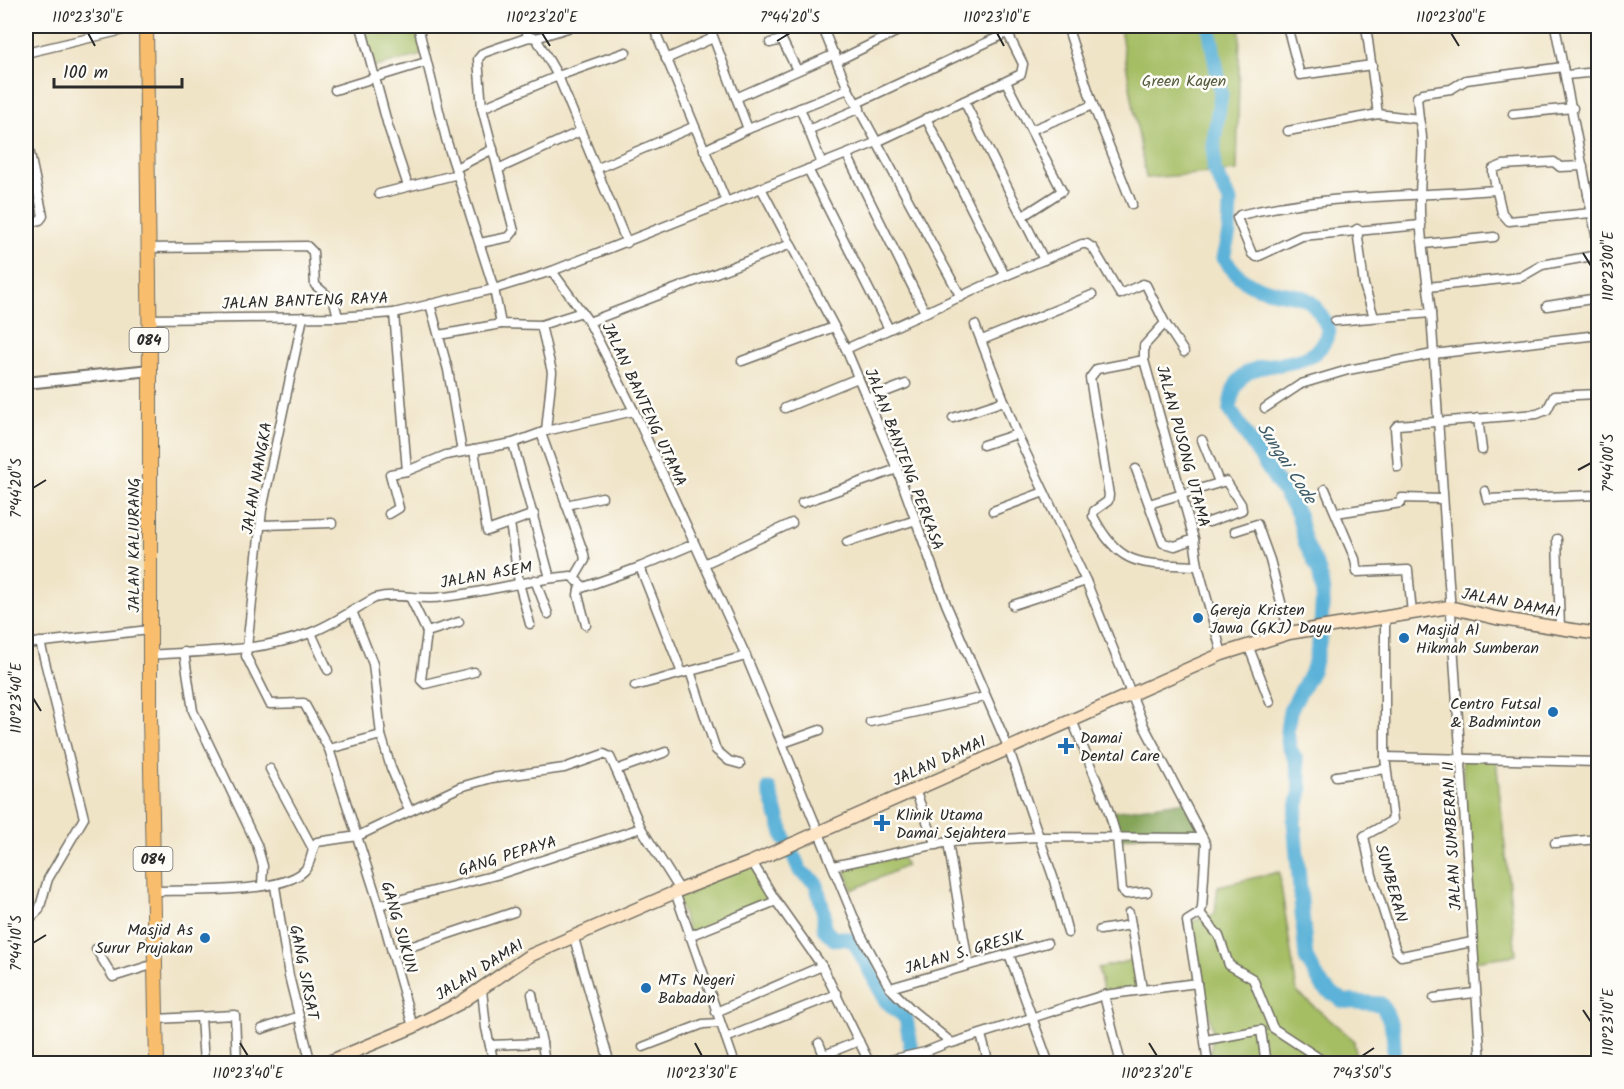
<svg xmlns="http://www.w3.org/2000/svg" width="1624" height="1089" font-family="Kalam,sans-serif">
<rect width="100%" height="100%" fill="#fdfcf7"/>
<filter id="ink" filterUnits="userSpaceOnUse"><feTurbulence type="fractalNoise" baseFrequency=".0167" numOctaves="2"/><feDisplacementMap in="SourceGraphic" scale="12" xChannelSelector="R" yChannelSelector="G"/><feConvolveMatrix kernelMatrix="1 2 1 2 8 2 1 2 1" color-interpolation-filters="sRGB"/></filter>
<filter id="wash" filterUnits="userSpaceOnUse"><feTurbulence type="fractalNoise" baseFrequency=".008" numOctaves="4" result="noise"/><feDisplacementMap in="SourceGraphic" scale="24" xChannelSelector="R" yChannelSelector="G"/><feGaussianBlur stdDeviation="1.35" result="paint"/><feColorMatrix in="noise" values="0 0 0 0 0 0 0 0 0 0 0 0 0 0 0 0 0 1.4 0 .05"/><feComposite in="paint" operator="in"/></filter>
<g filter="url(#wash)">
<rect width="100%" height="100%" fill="#f0e4c7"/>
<!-- green -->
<g fill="#a5bd63" stroke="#687447" stroke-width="1.5">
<polygon points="361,26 416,26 422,55 375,67"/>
<polygon points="1183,26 1240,26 1237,171 1146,178 1120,29"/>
<polygon points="1462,757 1496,758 1516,955 1473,961"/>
<polygon points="899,852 906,866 852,890 846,871 850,863"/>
<polygon points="753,864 774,901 689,935 676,893"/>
<polygon points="1279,872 1297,992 1354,1040 1356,1063 1209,1063 1213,1033 1191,922 1215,914 1218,886"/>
<polygon points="1134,960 1140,988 1104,993 1098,968"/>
</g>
<!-- forest -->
<polygon fill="#84a459" stroke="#586842" stroke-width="1.5" points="1187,801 1197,812 1207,840 1157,832 1122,839 1111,812"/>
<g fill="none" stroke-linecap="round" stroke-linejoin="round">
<!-- river -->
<g stroke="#5bb2d8" stroke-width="15">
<path d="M1209 26 1221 94 1214 140V170L1230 201 1229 233 1223 258C1232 269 1241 281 1255 286 1295 302 1309 283 1329 331 1310 390 1234 336 1230 410L1298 514 1305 542 1319 571 1323 592 1320 639 1313 669 1290 711 1287 731 1289 747 1296 760 1301 790 1294 821 1306 958 1323 987 1343 1001 1381 1004C1394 1024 1396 1040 1392 1064"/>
<polyline points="769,789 785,840"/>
<polyline points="791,849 800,871 816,883 824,914 824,929 834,939 843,938 854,941 886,1001 906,1018 914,1064"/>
</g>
</g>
</g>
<g filter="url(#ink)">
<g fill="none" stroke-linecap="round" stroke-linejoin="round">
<!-- minor casing -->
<g stroke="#706c62" stroke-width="11">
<g id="minor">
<polyline points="361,26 388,126 408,186"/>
<polyline points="418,26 446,139 494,289 552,271 589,322 634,411 746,656 861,935 890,988 913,1011 952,1043 1104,995 1197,983 1208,1064"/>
<polyline points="524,26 529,37"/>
<polyline points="653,26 726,201"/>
<polyline points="709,26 748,129"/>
<polyline points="822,26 848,89 961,297"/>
<polyline points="1067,26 1093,105 1132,204"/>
<polyline points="1287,26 1300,75 1372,65"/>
<polyline points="1366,26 1378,114"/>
<polyline points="1555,26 1598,245"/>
<polyline points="536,38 574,26"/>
<polyline points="770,43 782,40 797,70"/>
<polyline points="26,53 140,26"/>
<polyline points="666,59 713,38"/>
<polyline points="837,61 908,26"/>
<polyline points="1566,75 1598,72"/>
<polyline points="1006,82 1062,191 1023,216"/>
<polyline points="335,90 426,62"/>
<polyline points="736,98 835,54"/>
<polyline points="964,101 1044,260"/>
<polyline points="857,103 1007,33"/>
<polyline points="482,108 558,76 626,52"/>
<polyline points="800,108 822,164"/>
<polyline points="1513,114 1573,108"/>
<polyline points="926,118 1005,276"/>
<polyline points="1419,119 1417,97 1423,93 1451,89 1466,80 1563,67"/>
<polyline points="808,130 860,108"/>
<polyline points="1031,130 1093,105"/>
<path d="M1288 131 1378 114 1419 119C1426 145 1420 171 1420 198 1419 236 1427 275 1431 313L1481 1064"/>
<polyline points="26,135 43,216 40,220 26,224"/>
<polyline points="704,150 748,129 848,89"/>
<polyline points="847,155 925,312"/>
<polyline points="1583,166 1560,167 1554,162 1503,165 1493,169 1493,174 1502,213 1509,221 1591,213"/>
<polyline points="456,168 493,149"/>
<polyline points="498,169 581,131"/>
<polyline points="596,169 693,127"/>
<polyline points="808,169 889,329"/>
<polyline points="761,188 846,349 897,469 946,604 1008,747 1053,877 1068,933"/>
<polyline points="379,194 458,174"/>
<polyline points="1588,195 1598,194"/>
<path d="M1421 225 1302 236 1257 257 1252 254 1237 218 1240 215C1323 194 1411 197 1495 190"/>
<polyline points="1357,229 1364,285 1374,317"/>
<polyline points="480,243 509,237 514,231 482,108 478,59 483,53 529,37 536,38 558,76 627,243"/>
<polyline points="1424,244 1494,237"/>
<polyline points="148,248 307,246 313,252 315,285 334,301 338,317"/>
<polyline points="552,271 877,142 1021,74 1023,64 1004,26"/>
<polyline points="1428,287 1521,277 1542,265 1598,255"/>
<polyline points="430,304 448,370 462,452"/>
<polyline points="1547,306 1598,298"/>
<polyline points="394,313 407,471"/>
<polyline points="303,317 262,510 246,656 270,704 304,703 329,749 379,905 413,1027"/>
<polyline points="149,319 338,317 394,313 494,289 501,324 541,325"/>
<polyline points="1335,321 1431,313"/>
<polyline points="589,322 791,244"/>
<polyline points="1165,323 1184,352"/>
<polyline points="975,325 1017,434 1086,581 1144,726 1206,844 1202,908 1200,913 1187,921 1197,983"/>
<polyline points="439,335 501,324"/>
<polyline points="982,340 1092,295"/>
<polyline points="846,349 1005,276 1082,244 1087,244 1093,248 1120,294 1143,284 1146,285 1165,323 1144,346 1144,360 1194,539 1198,566 1222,654"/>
<path d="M1144 360 1097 369 1090 378 1109 495 1108 501 1094 511 1093 516C1121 570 1143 563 1198 566"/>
<polyline points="742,361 834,327"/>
<polyline points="867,399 906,384"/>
<polyline points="785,408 858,378"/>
<polyline points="1265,408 1301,384 1348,370 1433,354 1598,335"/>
<polyline points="953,418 1004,401"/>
<polyline points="1478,418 1482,450"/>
<polyline points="546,431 552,372 541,325 582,312"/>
<polyline points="541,433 584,554 585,560 575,577"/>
<polyline points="1202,440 1219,482"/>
<polyline points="513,443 550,578"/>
<polyline points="983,445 1017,434"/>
<polyline points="474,450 487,531 534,514"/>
<polyline points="1398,467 1395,428 1398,425 1537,414 1547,410 1554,396 1598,394"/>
<polyline points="1136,469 1163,543 1175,546 1194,539"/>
<polyline points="1325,489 1355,559 1357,572 1408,570 1412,614"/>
<polyline points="1485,491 1487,499 1598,495"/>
<polyline points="802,503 897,469"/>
<polyline points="1149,504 1226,481 1241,504 1242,510 1209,522"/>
<polyline points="566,505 602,497"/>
<polyline points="993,511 1044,492"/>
<polyline points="1336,513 1401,503 1402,498 1442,499"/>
<polyline points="389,514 399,508 390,474 407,471 446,455 513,443 546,431 634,411"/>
<polyline points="510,523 519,583 530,624"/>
<polyline points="261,525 332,523"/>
<polyline points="1235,531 1257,524 1270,560 1289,633"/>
<polyline points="1557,539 1560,629"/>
<polyline points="847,542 916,520"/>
<polyline points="704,564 792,523"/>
<polyline points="640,567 682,673"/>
<polyline points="535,580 548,614"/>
<polyline points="410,597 427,632 421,680 425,684 474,672"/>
<polyline points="1013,605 1086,581"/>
<polyline points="352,611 373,664 381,735 391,768 409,810"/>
<polyline points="1385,618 1385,757 1393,820 1364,836 1372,875 1396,951 1401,956 1472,942"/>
<polyline points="586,625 578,595 579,589 640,567 694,544"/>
<polyline points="427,632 459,622"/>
<polyline points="311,633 328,670"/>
<polyline points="26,644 149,630"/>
<polyline points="1248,645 1270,702"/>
<polyline points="184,652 193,711 257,845 263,866 262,886"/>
<path d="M150 655C203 651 260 652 310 633 332 625 354 609 375 598 398 592 420 601 443 597 486 592 527 580 571 576L583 586"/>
<polyline points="690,671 716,750 729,761 740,764"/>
<polyline points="635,686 746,656"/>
<polyline points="1072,720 1107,806 1117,838 1122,890 1126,894 1147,892"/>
<polyline points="870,722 985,697"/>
<polyline points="783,743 820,730"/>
<polyline points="329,749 381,735"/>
<polyline points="1385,757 1598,762"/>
<polyline points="270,769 313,849"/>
<polyline points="616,770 666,752"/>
<polyline points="1336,776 1386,769"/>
<polyline points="915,790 936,845"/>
<polyline points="948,842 968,963"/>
<polyline points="1555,843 1598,839"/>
<polyline points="752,862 776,901 822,966 870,1064"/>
<polyline points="833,866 948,842 1038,837 1202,838"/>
<polyline points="275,886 289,976 311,1064"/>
<path d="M153 891C187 890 281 894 304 871 313 862 310 850 317 842L358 836 460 787 492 778 564 768 604 754 610 757 616 770 641 828 680 890"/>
<polyline points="675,892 735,1064"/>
<polyline points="379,905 500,874 641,828"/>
<polyline points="1129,913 1142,989"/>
<polyline points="1200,913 1219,936 1229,965 1253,979 1273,1028 1328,1064"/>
<polyline points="26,922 39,910 48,879 84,818 40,642"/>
<polyline points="1100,930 1131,925"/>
<polyline points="689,936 776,901"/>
<polyline points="574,938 610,1064"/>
<polyline points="96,949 113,977 155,964"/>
<polyline points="392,953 514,912"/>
<polyline points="1009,954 1049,1064"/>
<polyline points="890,988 1047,943"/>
<polyline points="482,990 486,1028 494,1064"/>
<polyline points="532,994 542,1043"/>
<polyline points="1104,995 1119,1056"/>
<polyline points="1434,998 1474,993"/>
<polyline points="716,1012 822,966"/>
<polyline points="201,1017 204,1064"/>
<polyline points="156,1019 235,1015 237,1064"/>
<polyline points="262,1029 297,1017"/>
<polyline points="981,1035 989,1064"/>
<polyline points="726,1038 837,994"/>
<polyline points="1206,1040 1261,1030 1266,1064"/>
<polyline points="819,1043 827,1063"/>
<polyline points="490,1045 542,1043 545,1064"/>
<polyline points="643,1047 703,1024 720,1023"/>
<polyline points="824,1055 859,1041"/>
<polyline points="873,1064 925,1052 950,1042"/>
</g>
</g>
<!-- tertiary casing -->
<g stroke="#706c62" stroke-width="14">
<polyline id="tertiary" points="26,383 150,370"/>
</g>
<!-- secondary casing -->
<g stroke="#706c62" stroke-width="15">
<polyline id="secondary" points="324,1064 413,1027 460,1003 529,956 680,890 752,862 1222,654 1289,633 1449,607 1496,618 1598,634"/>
</g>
<!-- primary casing -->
<g stroke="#706c62" stroke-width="16">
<polyline id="primary" points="146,26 150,370 150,717 157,1064"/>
</g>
<!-- minor -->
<use href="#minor" stroke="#fff" stroke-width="8"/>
<!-- tertiary -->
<use href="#tertiary" stroke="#fff" stroke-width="10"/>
<!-- secondary -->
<use href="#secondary" stroke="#fde5c5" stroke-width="12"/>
<!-- primary -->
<use href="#primary" stroke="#f9be6d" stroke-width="14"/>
</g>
</g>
<!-- ticks -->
<path fill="none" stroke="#2b2b2b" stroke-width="2" d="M88 33 95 46M542 33 550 46M997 33 1004 46M1451 33 1459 46M777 41 790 33M1583 253 1591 266M1578 470 1591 463M33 488 46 480M33 698 41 711M33 943 46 935M1583 1010 1591 1022M240 1043 248 1056M695 1043 702 1056M1149 1043 1157 1056M1362 1056 1374 1048"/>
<!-- markers -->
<g fill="#1f6fb2" stroke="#fdfcf7" stroke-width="2">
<circle cx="1198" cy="618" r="6"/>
<circle cx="1404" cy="638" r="6"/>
<circle cx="1553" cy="712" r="6"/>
<path d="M1063 737h6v6h6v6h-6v6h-6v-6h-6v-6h6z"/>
<path d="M879 814h6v6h6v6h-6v6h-6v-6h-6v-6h6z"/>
<circle cx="205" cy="938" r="6"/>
<circle cx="646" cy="988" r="6"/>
</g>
<g text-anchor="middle" stroke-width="5" stroke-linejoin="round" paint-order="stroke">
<!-- shield labels -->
<g fill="#fdfcf7" stroke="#6a6a68" stroke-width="1.5">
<rect x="129.5" y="328" width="39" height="24" rx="4.5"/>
<rect x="133.5" y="847" width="39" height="24" rx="4.5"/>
</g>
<g font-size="15" font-weight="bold" fill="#2b2b2b">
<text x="149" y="345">084</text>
<text x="153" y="864">084</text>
</g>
<!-- park labels -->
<g font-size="16" fill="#565e3f" stroke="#fdfcf7">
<text x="1184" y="86">Green Kayen</text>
</g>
<!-- street labels -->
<g font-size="16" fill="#2b2b2b" stroke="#fdfcf7">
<text transform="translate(305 300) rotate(-2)" y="6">JALAN BANTENG RAYA</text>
<text transform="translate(645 404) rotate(65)" y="6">JALAN BANTENG UTAMA</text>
<text transform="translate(1184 446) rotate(75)" y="6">JALAN PUSONG UTAMA</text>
<text transform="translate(905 459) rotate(69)" y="6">JALAN BANTENG PERKASA</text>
<text transform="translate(256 478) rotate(-80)" y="6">JALAN NANGKA</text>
<text transform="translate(133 545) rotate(-90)" y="6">JALAN KALIURANG</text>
<text transform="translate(486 574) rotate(-10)" y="6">JALAN ASEM</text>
<text transform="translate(1511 602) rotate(11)" y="6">JALAN DAMAI</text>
<text transform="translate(939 760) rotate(-24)" y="6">JALAN DAMAI</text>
<text transform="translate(1451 836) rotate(-93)" y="6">JALAN SUMBERAN II</text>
<text transform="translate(507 855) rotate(-17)" y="6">GANG PEPAYA</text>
<text transform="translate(1392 883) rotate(74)" y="6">SUMBERAN</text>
<text transform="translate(400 927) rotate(74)" y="6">GANG SUKUN</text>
<text transform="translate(964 951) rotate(-16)" y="6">JALAN S. GRESIK</text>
<text transform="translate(479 969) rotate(-32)" y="6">JALAN DAMAI</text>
<text transform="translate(305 972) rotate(79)" y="6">GANG SIRSAT</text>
</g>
<!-- poi labels -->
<g font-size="16" fill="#2b2b2b" stroke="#fdfcf7" text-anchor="start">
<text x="1210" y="615">Gereja Kristen<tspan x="1210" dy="18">Jawa (GKJ) Dayu</tspan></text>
<text x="1416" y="635">Masjid Al<tspan x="1416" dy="18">Hikmah Sumberan</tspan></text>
<text x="1541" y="709" text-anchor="end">Centro Futsal<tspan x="1541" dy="18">&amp; Badminton</tspan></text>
<text x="1080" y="743">Damai<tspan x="1080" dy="18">Dental Care</tspan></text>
<text x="896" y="820">Klinik Utama<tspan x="896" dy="18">Damai Sejahtera</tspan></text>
<text x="193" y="935" text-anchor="end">Masjid As<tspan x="193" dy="18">Surur Prujakan</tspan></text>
<text x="658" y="985">MTs Negeri<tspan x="658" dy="18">Babadan</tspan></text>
</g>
<!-- water labels -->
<g font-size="18" font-style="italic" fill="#3c5a68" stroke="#fdfcf7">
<text transform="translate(1287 463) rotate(57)" y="6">Sungai Code</text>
</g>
</g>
<!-- margin -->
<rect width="1624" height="1089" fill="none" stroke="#fdfcf7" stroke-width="66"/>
<!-- scale -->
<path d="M54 78v9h128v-9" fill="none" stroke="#2b2b2b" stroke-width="3"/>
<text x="63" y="78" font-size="18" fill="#2b2b2b" stroke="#fdfcf7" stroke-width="4.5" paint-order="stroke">100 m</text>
<rect x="33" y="33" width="1558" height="1023" fill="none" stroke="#2b2b2b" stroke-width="2"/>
<g font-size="15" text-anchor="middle" fill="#2b2b2b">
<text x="88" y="22">110°23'30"E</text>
<text x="542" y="22">110°23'20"E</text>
<text x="790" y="22">7°44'20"S</text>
<text x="997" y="22">110°23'10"E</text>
<text x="1451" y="22">110°23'00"E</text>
<text transform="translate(1608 266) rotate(-90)" y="5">110°23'00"E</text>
<text transform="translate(1608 463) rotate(-90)" y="5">7°44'00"S</text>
<text transform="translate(16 488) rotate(-90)" y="5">7°44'20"S</text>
<text transform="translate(16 698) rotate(-90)" y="5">110°23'40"E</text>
<text transform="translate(16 943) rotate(-90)" y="5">7°44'10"S</text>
<text transform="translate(1608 1022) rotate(-90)" y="5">110°23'10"E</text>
<text x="248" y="1078">110°23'40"E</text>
<text x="702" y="1078">110°23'30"E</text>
<text x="1157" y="1078">110°23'20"E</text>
<text x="1362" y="1078">7°43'50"S</text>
</g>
</svg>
